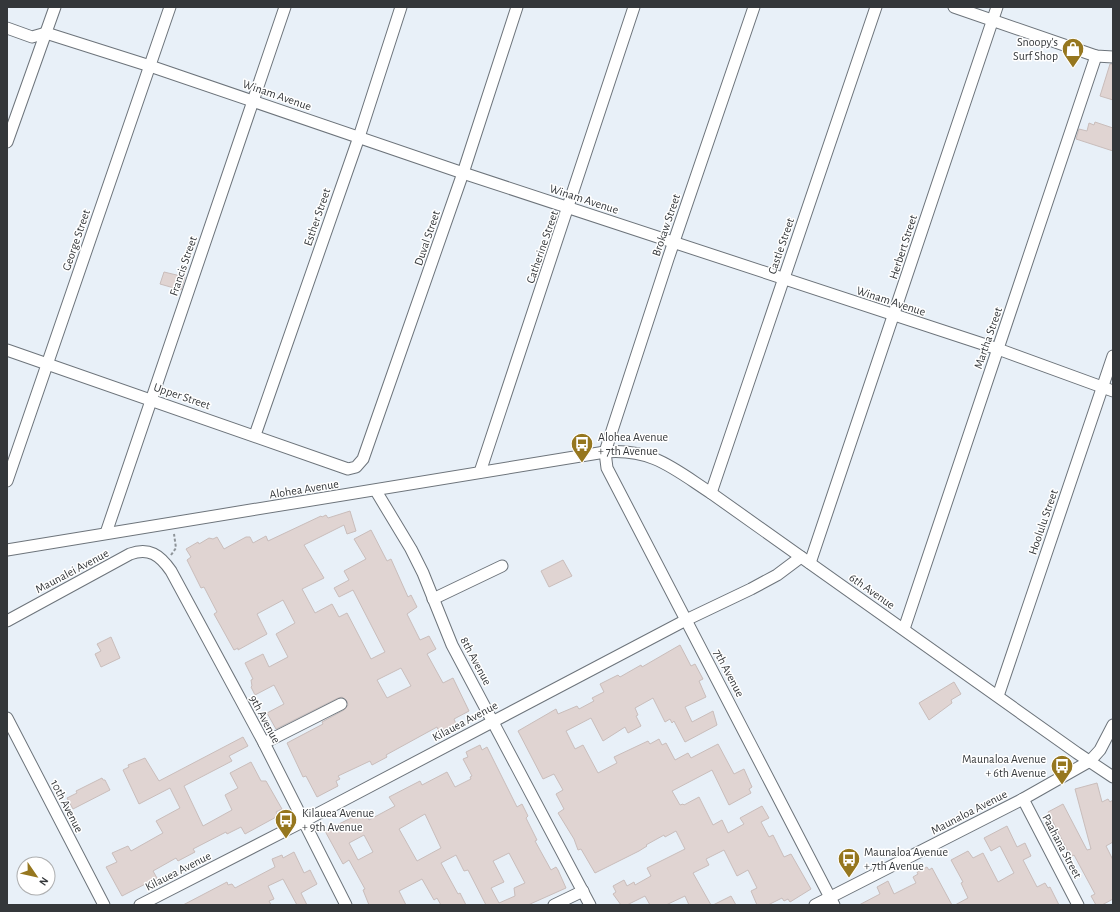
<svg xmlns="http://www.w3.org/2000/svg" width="1120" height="912" font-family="'Alegreya Sans',sans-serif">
<rect width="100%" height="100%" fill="#e8f0f8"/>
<!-- building -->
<g fill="#e0d4d2" stroke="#c9bdbb" fill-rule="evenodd">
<polygon points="1110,64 1113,64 1113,100 1100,96"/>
<polygon points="1095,122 1113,128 1113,151 1076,139 1079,129 1087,131 1089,123 1094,125"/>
<polygon points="164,272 185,277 181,290 160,284"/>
<path d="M350 511 356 531 347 534 344 525 304 545 324 578 302 589 315 613 332 604 339 617 347 613 371 659 385 652 353 590 339 597 334 588 349 580 344 571 366 559 354 539 371 530 387 561 391 559 408 597 411 595 417 607 407 614 420 640 429 636 436 649 427 654 443 683 453 678 469 711 454 719 456 724 439 732 437 727 386 755 387 757 372 765 370 761 338 776 340 779 336 781 338 786 317 797 306 776 303 777 287 743 323 724 322 722 344 710 348 705 347 701 342 697 338 698 276 729 267 713 284 704 274 685 255 695 251 687 252 686 251 680 253 679 245 663 263 654 269 667 288 657 276 634 295 623 283 600 257 614 267 634 238 650V648L234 650 214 614 217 612 204 587 201 588 187 560 191 557 186 549 198 542 199 544 209 538 213 539 217 537 224 549 246 537H250L253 543 266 536 268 541 321 516 322 517 326 515 328 518ZM401 668 411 686 387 698 377 680Z"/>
<polygon points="563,560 572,576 549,587 541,571"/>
<polygon points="111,637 120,658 101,667 95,654 101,651 97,644"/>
<polygon points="680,645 691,666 695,664 703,679 699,681 706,697 685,707 692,722 713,711 717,725 685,742 674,721 672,723 670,719 665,722 653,698 635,708 638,715 636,716 641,726 628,733 625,727 603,741 591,718 566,731 575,749 583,745 598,773 617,763 614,757 648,741 650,744 659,739 662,745 666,743 675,760 688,753 691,758 718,744 734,774 744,769 752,787 749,789 751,793 729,805 712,770 672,791 680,805 683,804 684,805 699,797 713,825 722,820 728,833 744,824 740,818 762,806 769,818 761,822 769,837 773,835 784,857 791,854 811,889 790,902 788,899 784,901 782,898 768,905 757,905 751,891 757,888 748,870 737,876 724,850 706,859 709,865 693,873 711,905 689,905 685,896 666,905 650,905 645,896 627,905 621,905 613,894 616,892 613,886 624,880 627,886 634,882 635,885 651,876 647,868 685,849 676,831 665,837 664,835 646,845 647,846 639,851 595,873 581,849 578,850 574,839 558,813 564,809 556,794 563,790 554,774 543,779 518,731 556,709 558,714 577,706 579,709 594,701 592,698 604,692 600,684 618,675 620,677 641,665 642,667"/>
<polygon points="954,682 961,694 951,700 952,703 929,720 919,703"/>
<polygon points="243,737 248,746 229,756 232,761 184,786 203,826 232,810 225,795 238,788 230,773 251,762 261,781 266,781 282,809 276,812 278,816 245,834 241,827 227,834 226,832 193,849 195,852 178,861 176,858 153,871 157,878 122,896 106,867 117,862 112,853 128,846 131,851 163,833 156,821 180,808 170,788 139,804 123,770 129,767 128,765 145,758 159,781"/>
<path d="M480 745 482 750 487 747 517 807 522 804 528 816 526 818 537 840 535 841 551 870 556 867 558 870 566 888 528 905H486L468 870 464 871 456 855 441 863 458 894 460 893 466 905H441L437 898 434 900 422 879 399 891 406 905H369L363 890 365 889 349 860 343 864 325 831 359 814 361 818 367 817 369 820 395 806 389 797 420 781 422 785 447 772 455 787 471 779 470 777 472 776 463 759 468 757 466 752ZM425 814 441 848 417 861 399 829ZM364 835 373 852 358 860 349 843ZM509 853 525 883 514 888 515 896 499 903 491 888 504 882 493 861Z"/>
<polygon points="102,778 103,780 105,780 110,790 73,809 67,798 77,793 76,791"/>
<polygon points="1097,783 1102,802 1108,799 1110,802 1113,800 1113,842 1106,846 1113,860 1113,899 1102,905 1096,905 1091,896 1095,894 1074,855 1071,857 1048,812 1063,804 1087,850 1091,849 1075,789"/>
<polygon points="1007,826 1017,847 1025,843 1031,856 1023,860 1037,887 1045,883 1048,888 1050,887 1059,905 955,905 968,898 961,883 963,882 951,860 968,851 973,858 983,853 998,882 1014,873 1000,846 991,851 984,838"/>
<polygon points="294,852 304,873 310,870 317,884 301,893 307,905 297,905 283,879 268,886 274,899 269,901 271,905 183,905 227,882 228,885 232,884 235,888 275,867 272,859 282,855 283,858"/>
<polygon points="927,867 929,870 932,868 952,905 859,905 880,894 877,887 888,881 894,894 916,883 913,877 918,874 917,872"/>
<polygon points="731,896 736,905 713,905"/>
</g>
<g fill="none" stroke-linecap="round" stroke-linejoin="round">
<!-- minor casing -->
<g stroke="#6d747b" stroke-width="13">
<g id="minor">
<polyline points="754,7 668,259 605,452 607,468 834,905"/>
<polyline points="954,7 1096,56 1113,57"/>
<polyline points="7,28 32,37 46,33 150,66 463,173 998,349 1113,391"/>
<polyline points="7,142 55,7"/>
<polyline points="7,350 348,469 356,467 363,459 463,173 517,7"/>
<polyline points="255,435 359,137 401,7"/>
<polyline points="480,472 634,7"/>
<polyline points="7,481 170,7"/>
<polyline points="376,491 411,549 423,573 452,645 590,905"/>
<polyline points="711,493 876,7"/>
<polyline points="106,533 285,7"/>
<path d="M7 550 605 452C652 448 674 469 711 493L1077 753 1113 777"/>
<polyline points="810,563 997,7"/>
<polyline points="433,599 502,566"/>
<path d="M7 621 130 554C149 547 160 555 171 571L264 743 346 905"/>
<polyline points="904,629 1096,56"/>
<polyline points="998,696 1113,356"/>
<polyline points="7,718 104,905"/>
<polyline points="264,743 341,704"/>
<polyline points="1023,799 1078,905"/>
<polyline points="140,905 304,821 686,620 751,589 777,575 801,557"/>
<polyline points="554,905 583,891"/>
<polyline points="815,905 1023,799 1090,761 1100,750 1113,725"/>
</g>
</g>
<!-- path -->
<polyline stroke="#8e9499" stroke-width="2" stroke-dasharray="3 2" stroke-linecap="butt" points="171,555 176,548 174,534"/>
<!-- minor -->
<use href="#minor" stroke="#fff" stroke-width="11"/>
</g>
<!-- icons -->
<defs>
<g id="shop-pin" transform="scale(1.15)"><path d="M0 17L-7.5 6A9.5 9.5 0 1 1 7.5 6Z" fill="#96771f" stroke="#fff"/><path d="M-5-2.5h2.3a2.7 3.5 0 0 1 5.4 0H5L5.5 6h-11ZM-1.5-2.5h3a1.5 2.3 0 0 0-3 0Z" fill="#fff"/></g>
<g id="bus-pin" transform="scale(1.15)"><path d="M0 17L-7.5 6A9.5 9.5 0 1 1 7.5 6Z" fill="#96771f" stroke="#fff"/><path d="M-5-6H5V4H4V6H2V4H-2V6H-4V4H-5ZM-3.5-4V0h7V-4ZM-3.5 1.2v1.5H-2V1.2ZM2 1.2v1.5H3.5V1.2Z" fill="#fff"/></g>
</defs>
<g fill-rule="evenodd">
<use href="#shop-pin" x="1073" y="49"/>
<use href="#bus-pin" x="582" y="444"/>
<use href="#bus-pin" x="1062" y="766"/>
<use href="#bus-pin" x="286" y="820"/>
<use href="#bus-pin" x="849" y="859"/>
</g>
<g text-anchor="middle" stroke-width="3" stroke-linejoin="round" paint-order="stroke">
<!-- poi labels -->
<g font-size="12" fill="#34373a" stroke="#fff" text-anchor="start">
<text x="1058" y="46" text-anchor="end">Snoopy’s<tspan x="1058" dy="14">Surf Shop</tspan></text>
<text x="598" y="441">Alohea Avenue<tspan x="598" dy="14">+ 7th Avenue</tspan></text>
<text x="1046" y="763" text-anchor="end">Maunaloa Avenue<tspan x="1046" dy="14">+ 6th Avenue</tspan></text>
<text x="302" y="817">Kilauea Avenue<tspan x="302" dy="14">+ 9th Avenue</tspan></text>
<text x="864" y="856">Maunaloa Avenue<tspan x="864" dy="14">+ 7th Avenue</tspan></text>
</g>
<!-- street labels -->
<g font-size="12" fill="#34373a" stroke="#fff">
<text transform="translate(277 95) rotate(19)" y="4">Winam Avenue</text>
<text transform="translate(584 199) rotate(18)" y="4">Winam Avenue</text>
<text transform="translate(317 217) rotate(-71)" y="4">Esther Street</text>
<text transform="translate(666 225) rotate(-71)" y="4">Brokaw Street</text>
<text transform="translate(427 238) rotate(-71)" y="4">Duval Street</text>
<text transform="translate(76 240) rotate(-71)" y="4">George Street</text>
<text transform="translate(781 246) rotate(-71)" y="4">Castle Street</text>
<text transform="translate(542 247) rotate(-71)" y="4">Catherine Street</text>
<text transform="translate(903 247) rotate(-72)" y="4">Herbert Street</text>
<text transform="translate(183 266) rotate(-71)" y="4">Francis Street</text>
<text transform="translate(891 301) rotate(18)" y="4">Winam Avenue</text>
<text transform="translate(988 338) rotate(-71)" y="4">Martha Street</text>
<text transform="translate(182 396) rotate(19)" y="4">Upper Street</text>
<text transform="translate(304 489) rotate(-9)" y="4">Alohea Avenue</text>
<text transform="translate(1043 522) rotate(-71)" y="4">Hoolulu Street</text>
<text transform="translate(72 571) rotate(-28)" y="4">Maunalei Avenue</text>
<text transform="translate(872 591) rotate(35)" y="4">6th Avenue</text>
<text transform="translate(476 661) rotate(62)" y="4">8th Avenue</text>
<text transform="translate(729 673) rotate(62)" y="4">7th Avenue</text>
<text transform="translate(265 719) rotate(62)" y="4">9th Avenue</text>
<text transform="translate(465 721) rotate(-28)" y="4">Kilauea Avenue</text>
<text transform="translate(67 806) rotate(63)" y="4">10th Avenue</text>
<text transform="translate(969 812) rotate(-27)" y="4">Maunaloa Avenue</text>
<text transform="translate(1062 846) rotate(62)" y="4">Paahana Street</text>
<text transform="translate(178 871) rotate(-27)" y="4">Kilauea Avenue</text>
</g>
</g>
<!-- border -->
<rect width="1120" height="912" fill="none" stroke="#34373a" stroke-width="16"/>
<!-- north arrow -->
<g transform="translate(36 876) rotate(124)"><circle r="19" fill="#ffffff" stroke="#aeafb0"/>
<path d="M0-3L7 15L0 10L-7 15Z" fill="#96771f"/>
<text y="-6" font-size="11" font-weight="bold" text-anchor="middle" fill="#34373a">N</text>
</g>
</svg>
